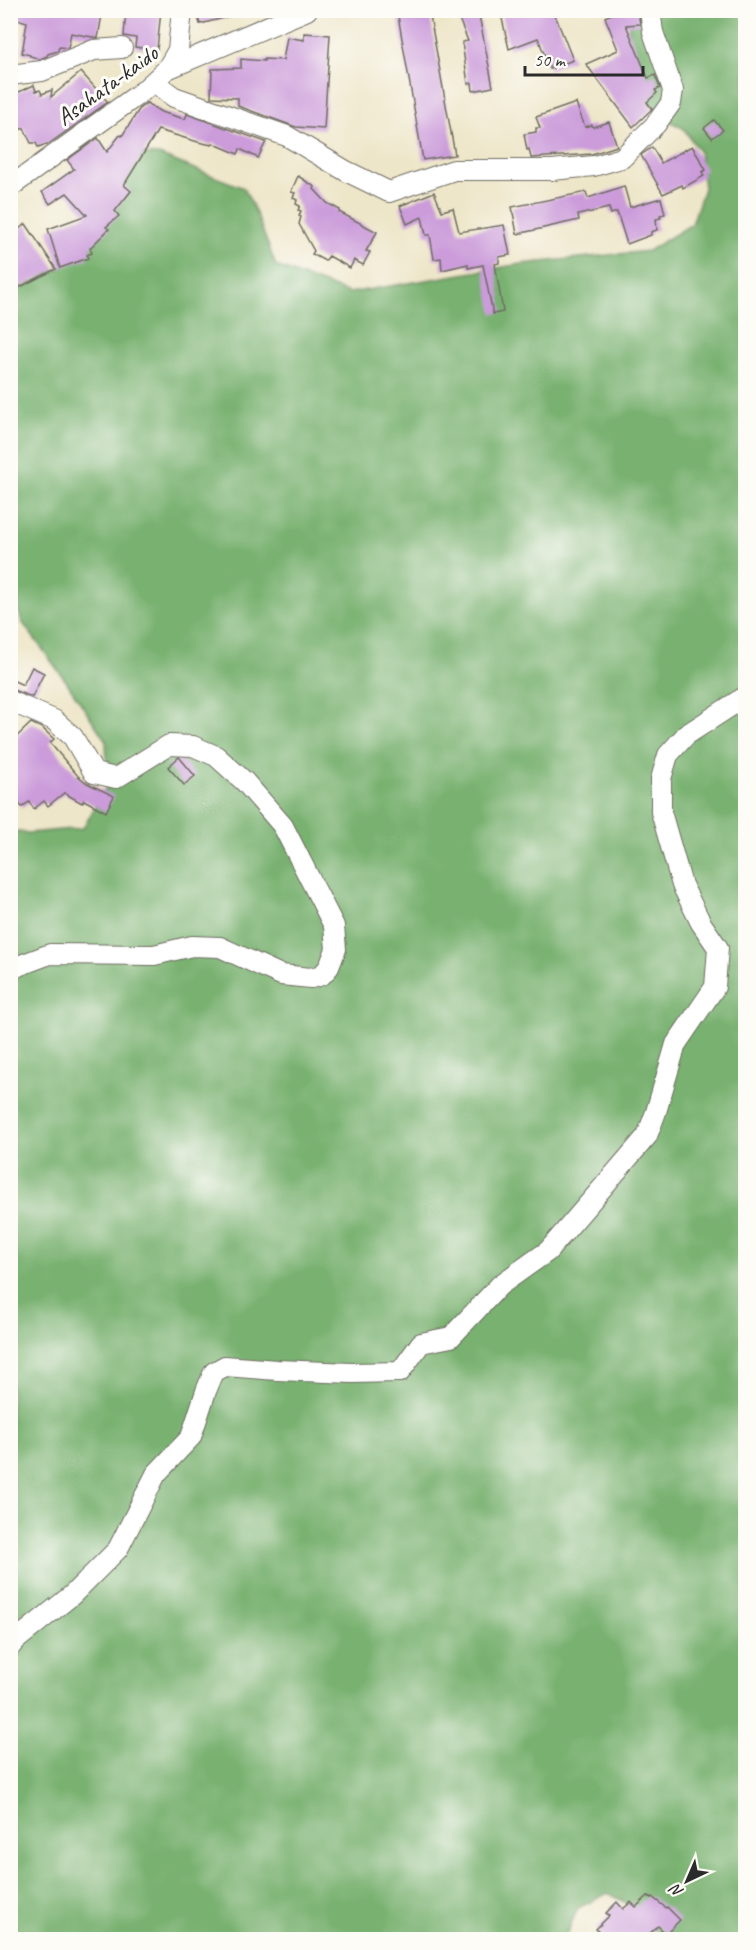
<svg xmlns="http://www.w3.org/2000/svg" width="756" height="1950" font-family="Caveat,sans-serif">
<rect width="100%" height="100%" fill="#fdfcf7"/>
<filter id="ink" filterUnits="userSpaceOnUse"><feTurbulence type="fractalNoise" baseFrequency=".0167" numOctaves="2"/><feDisplacementMap in="SourceGraphic" scale="12" xChannelSelector="R" yChannelSelector="G"/><feConvolveMatrix kernelMatrix="1 2 1 2 8 2 1 2 1" color-interpolation-filters="sRGB"/></filter>
<filter id="wash" filterUnits="userSpaceOnUse"><feTurbulence type="fractalNoise" baseFrequency=".008" numOctaves="4" result="noise"/><feDisplacementMap in="SourceGraphic" scale="24" xChannelSelector="R" yChannelSelector="G"/><feGaussianBlur stdDeviation="1.35" result="paint"/><feColorMatrix in="noise" values="0 0 0 0 0 0 0 0 0 0 0 0 0 0 0 0 0 1.4 0 .05"/><feComposite in="paint" operator="in"/></filter>
<g filter="url(#wash)">
<rect width="100%" height="100%" fill="#eee6c9"/>
<!-- forest -->
<polygon fill="#78b16f" stroke="#526e4d" stroke-width="1.5" points="629,11 745,11 745,1939 662,1939 630,1905 608,1893 578,1908 566,1935 569,1939 11,1939 11,831 28,833 83,828 108,784 106,741 66,681 22,622 12,591 11,294 62,267 131,153 159,155 244,188 256,213 276,266 349,293 521,264 648,251 692,224 704,188 699,151 683,128 663,118 650,103 629,64"/>
<g id="blocks">
<!-- building -->
<g fill="#cb9bda">
<polygon points="10,10 84,10 102,14 98,38 71,33 68,48 59,47 58,51 48,54 47,56 40,59 30,56 30,55 22,53 27,22 10,17"/>
<polygon points="126,10 161,10 157,50 135,47 136,38 124,36"/>
<polygon points="196,10 236,10 236,15 200,24"/>
<polygon points="397,10 429,10 455,155 423,160"/>
<polygon points="459,10 478,10 493,87 473,91 472,83 468,84 462,42 468,41 459,19 462,18"/>
<polygon points="500,10 553,10 573,60 550,69 538,38 509,49"/>
<polygon points="621,10 638,10 640,24 626,25 648,78 655,75 660,88 655,90 657,93 647,102 652,109 633,127 586,64 618,50 605,17"/>
<polygon points="304,33 330,35 324,129 296,127 238,106 238,98 211,97 212,69 241,68 241,59 264,61 264,59 283,60 287,37 304,40"/>
<polygon points="81,72 108,102 47,145 47,144 38,147 36,143 31,143 24,128 10,133 10,96 34,85 36,91 40,90 42,94 52,90 51,97"/>
<polygon points="147,103 161,112 185,119 187,114 266,142 258,158 240,149 238,154 212,143 212,145 198,142 158,130 124,185 131,191 115,211 119,216 106,227 109,229 90,248 92,253 87,255 88,258 60,268 48,229 87,215 67,193 50,204 42,192 74,169 67,160 98,138 107,152 120,135 122,136 140,108"/>
<polygon points="576,103 585,127 592,125 593,127 609,122 617,146 592,154 531,158 529,149 527,150 524,134 536,132 536,128 540,128 536,117"/>
<polygon points="714,120 723,130 712,138 704,128"/>
<polygon points="692,146 706,170 702,172 704,176 683,188 682,185 663,194 641,155 652,147 661,163"/>
<polygon points="298,176 315,187 314,189 327,203 340,210 339,212 377,232 366,251 370,252 363,265 354,260 350,268 329,256 325,261 312,254 314,251 299,224 301,217 299,216 301,211 298,210 300,206 296,204 297,200 293,198 295,193 291,192"/>
<polygon points="624,186 630,207 661,198 665,214 660,215 661,218 656,219 657,230 651,232 651,235 627,244 617,212 611,214 609,208 578,215 579,220 517,234 512,207 586,192 588,198"/>
<polygon points="434,192 442,211 453,208 459,232 504,225 510,255 499,257 499,263 495,264 503,312 493,314 483,265 468,268 468,264 442,270 441,258 434,259 430,235 426,235 422,217 407,224 400,206"/>
<polygon points="26,224 56,269 10,292 10,235"/>
<polygon points="32,667 44,673 32,697 10,689 10,679 23,685"/>
<polygon points="31,723 42,728 54,739 50,743 78,776 87,783 114,796 106,812 84,800 82,803 64,793 48,806 44,801 34,809 29,802 22,807 10,794 10,743"/>
<polygon points="179,757 195,776 184,785 168,767"/>
<polygon points="648,1896 651,1898 652,1897 666,1908 667,1907 680,1920 666,1934 658,1926 642,1940 606,1940 596,1929 609,1916 606,1913 617,1902 623,1909 631,1902 636,1907"/>
</g>
</g>
</g>
<g filter="url(#ink)">
<use href="#blocks" fill-opacity="0" stroke="#6f6c62" stroke-width="1.5"/>
<g fill="none" stroke-linecap="round" stroke-linejoin="round">
<!-- minor casing -->
<g stroke="#6f6c62" stroke-width="22">
<g id="minor">
<polyline points="167,69 178,50 182,10"/>
<polyline points="10,75 42,71 94,50 122,48"/>
<polyline points="154,82 174,97 287,136 346,171 389,192 454,170 552,170 594,166 622,158 656,124 671,103 673,90 653,32 650,10"/>
<polyline points="10,187 143,91 167,69 307,10"/>
<polyline points="10,701 54,720 73,737 94,773 116,778 169,745 193,746 216,756 245,782 283,826 334,926 336,949 329,967 322,975 311,978 281,975 220,947 192,946 154,955 50,954 18,966 10,971"/>
<polyline points="10,1647 15,1641 72,1595 118,1549 156,1474 191,1437 206,1391 214,1372 225,1366 277,1370 352,1373 400,1372 421,1343 451,1337 500,1285 548,1251 647,1136 656,1112 676,1044 715,987 718,948 701,923 682,885 661,812 661,779 668,755 686,735 746,696"/>
</g>
</g>
<!-- minor -->
<use href="#minor" stroke="#fff" stroke-width="20"/>
</g>
</g>
<g text-anchor="middle" stroke-width="6" stroke-linejoin="round" paint-order="stroke">
<!-- street labels -->
<g font-size="24" fill="#2b2b2b" stroke="#fdfcf7">
<text transform="translate(107 85) rotate(-36)" y="8">Asahata-kaido</text>
</g>
</g>
<!-- margin -->
<rect width="756" height="1950" fill="none" stroke="#fdfcf7" stroke-width="36"/>
<!-- north arrow -->
<g transform="translate(687 1881) rotate(224)" stroke="#fdfcf7" stroke-width="4.5" paint-order="stroke">
<path d="M0-4.5L10 22L0 15L-10 22Z" fill="#2b2b2b"/>
<text y="-9" font-size="16" font-weight="bold" text-anchor="middle" fill="#2b2b2b">N</text>
</g>
<!-- scale -->
<path d="M525 66v9h118v-9" fill="none" stroke="#2b2b2b" stroke-width="3"/>
<text x="534" y="66" font-size="18" fill="#2b2b2b" stroke="#fdfcf7" stroke-width="4.5" paint-order="stroke">50 m</text>
</svg>
